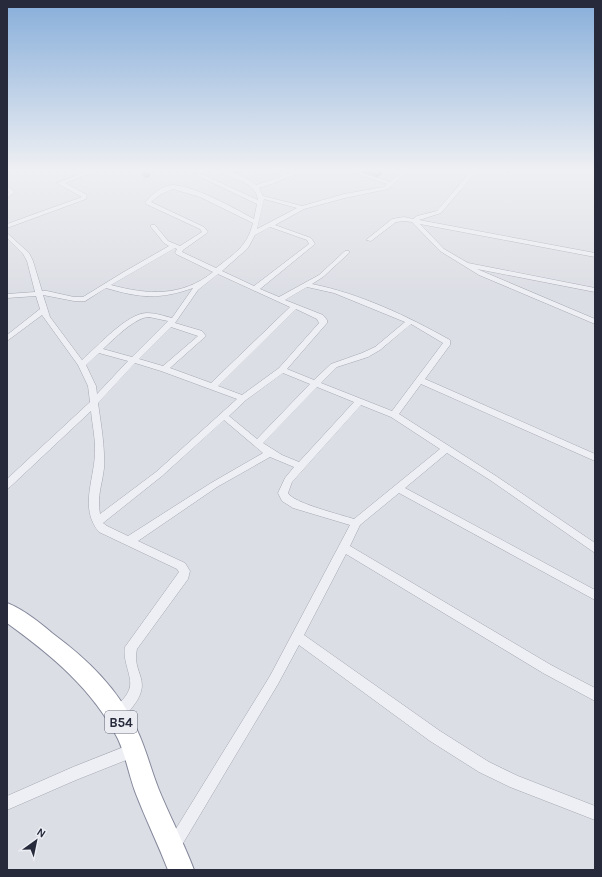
<svg xmlns="http://www.w3.org/2000/svg" width="602" height="877" font-family="Karla,sans-serif">
<rect width="100%" height="100%" fill="#dcdee5"/>
<g fill="none" stroke-linecap="round" stroke-linejoin="round">
<!-- street casing -->
<g stroke="#a5a8b2" stroke-width="1">
<g id="street">
<polygon points="88,171 96,171 65,183 87,195 86,199 7,228 7,224 82,197 57,183"/>
<path d="M219 171C232 171 246 177 256 185L283 176 272 171H280L288 174 295 171H303L275 183 259 188 263 196 302 206 344 194 384 187 387 184 348 171H356L390 182 402 171H408L388 189 345 198 304 209 275 225 311 238 315 244 260 289 279 297 319 275 345 251H349V253L323 277 312 284C361 294 407 316 450 340V345L425 379 595 454V461L421 384 399 414 496 476 595 543V553L490 480 447 453 405 488 595 590V600L399 493 360 525 350 546 551 665 595 688V701L543 673 346 554 304 635 440 731 489 762 518 776 595 806V820L510 787 479 772 430 741 299 645 278 684 179 850 174 852 169 850 167 845 169 840 270 676 350 525 293 508 282 501 278 493 285 478 294 467 270 457 217 487 138 541 185 563 190 571 188 579 137 649C131 674 155 680 131 709 127 714 123 719 117 721L112 719 111 715C115 705 125 700 129 690 134 678 122 662 125 647L179 572 177 569 99 532C78 507 96 477 95 448 95 436 92 423 91 411L10 487 7 489V479L90 402 88 386 78 365 42 315 7 341V335L40 309 36 296 7 298V294L35 292 27 261 23 254 7 238V233L29 253 33 261 42 291H47L74 297H83L122 273 169 246 164 243 151 227V225H155L168 241 180 246 202 232 200 229 146 204 145 203C151 195 162 185 173 185 195 186 234 208 254 219L257 204 194 174 199 173 258 200C255 180 233 181 219 171ZM173 189 200 197 253 223C247 247 235 253 216 268L182 252 183 250 207 233 208 232 204 227 151 202 161 194ZM264 199 297 208 257 229ZM270 227 307 240 309 244 254 286 222 271 248 248 255 235ZM175 248 177 249 175 253 176 254 213 272C182 297 148 295 111 285ZM218 274 290 307 211 383 170 368 206 336 202 331 175 323 198 290ZM307 287 334 293 405 322 375 347 362 353 331 364 314 380 287 369 327 323V320L323 315 285 300ZM106 288C140 298 159 300 193 288L172 318C164 316 156 313 147 313 127 313 97 347 82 360L50 317 43 295 74 301H85ZM296 309 317 319 319 323 279 368 242 395 218 386ZM149 317 168 321 132 357 103 349C114 339 135 317 149 317ZM411 324 443 343 392 411 321 383 337 367 368 357 380 350ZM171 327 198 336 163 366 139 359ZM99 353 128 361 97 394 96 386 86 365ZM135 363 161 371 237 399 156 472 100 514C97 494 102 486 104 468 105 446 101 425 98 403ZM283 373 310 384 257 439 229 416 246 400ZM317 387 354 402 299 462 282 455 263 443ZM361 405 391 417 440 449 354 519C342 515 293 503 288 493L292 482ZM224 420 263 453 211 483 128 536 107 526 103 523 162 476Z"/>
<polygon points="471,171 477,171 441,213 419,220 595,253 595,257 420,224 444,249 468,263 595,288 595,292 477,269 595,319 595,324 479,275 440,251 412,222 404,221 396,222 371,241 366,240 392,219 404,217 413,219 417,216 437,211"/>
<polygon points="7,186 15,192 7,198 7,193 9,192 7,191"/>
<polygon points="134,743 139,745 141,750 139,755 76,780 7,810 7,796 73,767"/>
</g>
</g>
<!-- highway casing -->
<g stroke="#84889b" stroke-width="2">
<path id="highway" d="M7 603C23 609 39 622 52 633 87 659 119 689 137 730 146 749 151 770 159 790 170 817 184 843 194 870H168C158 844 146 820 136 794 129 776 126 756 118 739 93 689 51 655 7 623Z"/>
</g>
<!-- street -->
<use href="#street" fill="#eeeff4" fill-rule="evenodd"/>
<!-- highway -->
<use href="#highway" fill="#fff" fill-rule="evenodd"/>
</g>
<!-- wall -->
<g fill="#9fa2ac">
<polygon points="232,171 242,171 237,173 232,172"/>
<polygon points="362,171 375,171 375,172 382,174 377,177 373,176 373,175 371,176 362,173"/>
<polygon points="142,173 151,176 146,178 142,176"/>
</g>
<!-- shaded-wall -->
<g fill="#82848c">
<polygon points="237,171 242,171 237,173"/>
<polygon points="382,171 382,174 377,177 377,175"/>
<polygon points="150,174 151,176 146,178 146,175"/>
</g>
<!-- building -->
<g fill="#b9bcc8" stroke="#82848c">
<polygon points="365,171 375,171 372,173"/>
<polygon points="377,171 382,171 377,175 373,174"/>
<polygon points="146,172 150,174 146,175 142,173"/>
</g>
<!-- sky -->
<linearGradient id="sky" x2="0" y2="1"><stop stop-color="#87aeda"/><stop offset="0.58" stop-color="#eff0f3"/><stop offset="1" stop-color="#eff0f3" stop-opacity="0"/></linearGradient>
<rect width="602" height="294" fill="url(#sky)"/>
<g text-anchor="middle" stroke-width="4" stroke-linejoin="round" paint-order="stroke">
<!-- shield labels -->
<rect fill="#ebedf3" stroke="#616472" stroke-width="1" x="105" y="711" width="32" height="22" rx="3"/>
<g font-size="13" font-weight="bold" fill="#262a3b">
<text x="121" y="727">B54</text>
</g>
</g>
<!-- border -->
<rect width="602" height="877" fill="none" stroke="#262a3b" stroke-width="16"/>
<!-- north arrow -->
<g transform="translate(36 841) rotate(33)" stroke="#ebedf3" stroke-width="3" paint-order="stroke">
<path d="M0-3L7 15L0 10L-7 15Z" fill="#262a3b"/>
<text y="-6" font-size="11" font-weight="bold" text-anchor="middle" fill="#262a3b">N</text>
</g>
</svg>
